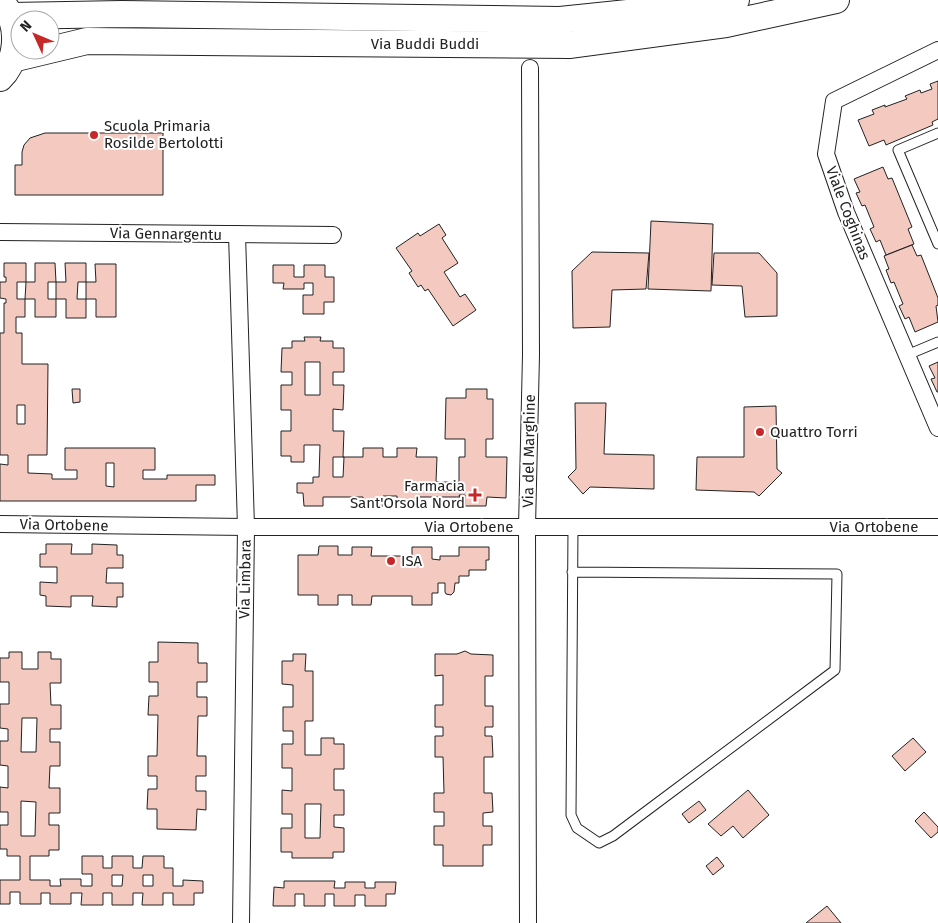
<svg xmlns="http://www.w3.org/2000/svg" width="938" height="923" font-family="'Fira Sans',sans-serif">
<rect width="100%" height="100%" fill="#fff"/>
<!-- building -->
<g fill="#f3c9c0" stroke="#222" fill-rule="evenodd">
<polygon points="938,81 938,119 932,122 933,125 886,145 884,140 869,146 858,120 874,114 872,110 885,105 885,107 907,99 905,96 920,90 921,93 932,89 930,84"/>
<polygon points="45,133 163,133 163,195 15,195 15,165 22,165 22,152 24,145 30,138"/>
<polygon points="883,167 888,179 892,178 912,227 908,229 914,244 886,255 880,240 876,242 870,229 874,227 865,205 862,206 856,193 860,192 854,179"/>
<polygon points="651,221 713,224 711,291 648,289"/>
<polygon points="439,224 446,235 442,238 458,263 444,272 460,297 465,294 476,310 453,326 428,289 425,291 421,285 418,287 409,273 412,271 396,248 418,233 420,236"/>
<polygon points="912,245 917,256 921,255 938,298 938,305 936,306 938,322 915,332 909,317 905,319 899,306 903,304 894,282 891,283 886,270 889,269 884,256"/>
<polygon points="592,252 649,253 646,289 612,290 610,327 573,328 572,271"/>
<polygon points="714,253 759,253 777,273 777,316 745,317 742,286 712,285"/>
<path d="M4 263H26V282H17V299H25V317H16V333H22V364H48L47 455H28V473L52 474V479H77V470H65V448H155V470H143V479H167V475H215V485H196V501H0V464L8 465V455H0V333H4V303H6V299L0 298V282H6V277H4ZM17 405H25V424H17ZM106 463H114V487L106 486Z"/>
<polygon points="35,263 55,263 56,282 48,282 48,299 56,299 56,317 35,317 35,299 25,299 26,282 35,282"/>
<polygon points="65,263 86,263 86,282 78,282 77,299 86,299 86,318 66,318 66,299 56,299 56,282 66,282"/>
<polygon points="95,264 116,264 116,317 96,317 96,299 86,299 86,282 96,282"/>
<polygon points="273,265 294,265 294,277 304,277 304,265 325,265 325,277 334,277 334,302 324,302 324,314 303,314 303,295 313,295 313,283 304,283 304,289 283,289 284,283 273,283"/>
<path d="M304 337H321L320 341H333V348H344V372H333V385H344L343 410 333 409V431H344L343 457H363V448H383V457H397V448H417L416 457H437L436 482H459V457H465V439H445L446 398H466V389H487V399H493V439H486V457H507L506 498 487 497 486 506H465V495H459L460 497H417L416 506H397V496H383V506H363V497H323V506H304L303 493H297V483H313V477H319L320 445H304V462H291V456H281V431H291V410H281V385H292V372H281L282 348H292V341H305ZM305 362H320V395H305ZM333 457H344L343 477H333Z"/>
<polygon points="938,362 938,392 937,392 931,379 935,378 929,366"/>
<polygon points="72,389 80,389 80,402 73,403"/>
<polygon points="575,403 606,403 604,454 654,455 654,489 590,487 583,494 568,477 576,469"/>
<polygon points="776,406 777,469 782,473 759,496 754,492 696,490 697,457 744,457 744,407"/>
<polygon points="46,544 72,544 71,554 92,554 92,544 117,545 117,555 123,555 123,568 107,568 106,583 123,583 123,597 117,597 117,607 92,606 93,596 71,596 71,607 46,606 46,596 40,595 40,582 57,583 57,567 40,567 40,554 46,554"/>
<polygon points="319,546 338,546 338,555 352,555 352,547 372,547 371,556 412,556 412,547 432,547 432,559 440,560 440,556 459,556 459,547 489,547 489,560 486,560 486,570 469,570 469,576 459,576 459,583 455,583 454,592 451,595 446,594 445,592 445,583 438,583 438,593 432,593 432,605 412,605 412,596 372,596 371,605 352,605 352,595 338,595 338,605 318,605 318,595 298,595 298,555 318,555"/>
<polygon points="158,642 198,643 198,663 207,663 207,682 197,682 197,697 207,697 207,716 198,716 197,756 206,756 206,776 196,776 196,791 206,791 206,810 197,809 196,830 157,829 157,809 147,809 148,789 157,789 157,776 148,776 148,756 157,756 158,715 148,715 149,696 158,696 158,682 149,682 149,662 158,662"/>
<polygon points="465,651 471,654 493,655 493,676 485,676 485,706 493,706 493,727 485,727 485,736 492,736 493,757 484,757 484,793 492,793 493,812 483,813 483,826 492,826 492,845 483,845 483,866 443,866 443,845 434,845 434,826 444,826 444,812 434,812 434,793 444,793 443,757 435,757 435,736 443,736 443,727 435,727 435,705 443,705 443,675 435,676 435,654 457,654"/>
<path d="M9 652H22V669H38V652H51V659H61V683H50L51 705H61V729H50V742H60V766H50L49 788H60V813H49V825H59V850H49V856H30V880H50V886H61L60 879H81V886H92V874H82V856H103V868H112V856H133V868H142L143 856H164V868H173V886H183V880L203 881V893H194V905H173V893H163V905H142L143 893H133V905H112V893H103V905H81L82 893H71V904H50V893H41V904H20V892H10V904H0V880H20V856H7V849H0V825H8V812H0V787L8 788V766L0 765V741H8V729L0 728V704H9V682H0V658H9ZM22 718H37L36 752H21ZM21 801 36 802 35 836H21ZM112 875H123L122 886H112ZM143 875H153V886H143Z"/>
<path d="M293 654H306L305 671H313V721H305V755H321V738H334V744H344V769H334V790H344V815H334V827L344 828V852H333V858H292V852H281V828H292V814H282V790L292 791V768H282V744H293V731H283V707H293V685L282 684V661H293ZM305 804H321L320 838H305Z"/>
<polygon points="913,738 926,752 905,771 892,756"/>
<polygon points="748,790 769,815 743,838 733,826 721,836 708,824"/>
<polygon points="699,801 706,810 689,823 682,814"/>
<polygon points="924,812 938,827 938,832 931,838 915,821"/>
<polygon points="717,857 724,866 713,875 706,866"/>
<polygon points="284,881 335,881 334,888 345,888 345,882 365,882 365,888 375,888 375,882 396,882 395,894 386,894 386,906 365,906 365,895 355,895 355,906 334,906 334,894 325,894 325,906 304,906 304,894 295,894 295,906 273,906 274,887 284,888"/>
<polygon points="827,906 841,923 806,923"/>
</g>
<g fill="none" stroke-linecap="round" stroke-linejoin="round">
<!-- service casing -->
<g stroke="#222" stroke-width="11">
<g id="service">
<polyline points="938,133 898,150 938,244"/>
<polyline points="907,355 938,342"/>
<polyline points="572,572 837,574 835,670 613,836 599,843 577,828 571,815 573,527"/>
</g>
</g>
<!-- minor casing -->
<g stroke="#222" stroke-width="18">
<g id="minor">
<polyline points="938,50 834,101 826,154 846,212 938,428"/>
<polyline points="0,232 333,235"/>
<polyline points="237,234 246,527 241,923"/>
<polyline points="0,524 246,527 938,527"/>
<polyline points="528,923 527,527 531,355 530,68"/>
</g>
</g>
<!-- primary casing -->
<g stroke="#222" stroke-width="28">
<g id="primary">
<polyline points="11,16 122,14 560,20 694,6 736,0"/>
<polyline points="12,59 87,41 569,45 726,24 836,0"/>
<path d="M0 78C15 64 19 37 11 17 9 11 4 6 0 0"/>
</g>
</g>
<!-- service -->
<use href="#service" stroke="#fff" stroke-width="9"/>
<!-- minor -->
<use href="#minor" stroke="#fff" stroke-width="16"/>
<!-- primary -->
<use href="#primary" stroke="#fff" stroke-width="26"/>
</g>
<!-- markers -->
<g fill="#c62828" stroke="#fff" stroke-width="2">
<circle cx="94" cy="135" r="5"/>
<circle cx="760" cy="432" r="5"/>
<path d="M472.5 487.5h5v5h5v5h-5v5h-5v-5h-5v-5h5z"/>
<circle cx="391" cy="561" r="5"/>
</g>
<g text-anchor="middle" stroke-width="4" stroke-linejoin="round" paint-order="stroke">
<!-- street labels -->
<g font-size="15" fill="#222" stroke="#fff">
<text x="425" y="49">Via Buddi Buddi</text>
<text transform="translate(848 213) rotate(69)" y="5">Viale Coghinas</text>
<text transform="translate(166 234) rotate(1)" y="5">Via Gennargentu</text>
<text transform="translate(529 451) rotate(-89)" y="5">Via del Marghine</text>
<text transform="translate(64 525) rotate(1)" y="5">Via Ortobene</text>
<text x="469" y="532">Via Ortobene</text>
<text x="874" y="532">Via Ortobene</text>
<text transform="translate(245 579) rotate(-89)" y="5">Via Limbara</text>
</g>
<!-- poi labels -->
<g font-size="15" fill="#222" stroke="#fff" text-anchor="start">
<text x="104" y="131">Scuola Primaria<tspan x="104" dy="17">Rosilde Bertolotti</tspan></text>
<text x="770" y="437">Quattro Torri</text>
<text x="465" y="491" text-anchor="end">Farmacia<tspan x="465" dy="17">Sant'Orsola Nord</tspan></text>
<text x="401" y="566">ISA</text>
</g>
</g>
<!-- north arrow -->
<g transform="translate(35 35) rotate(314)"><circle r="24" fill="#ffffff" stroke="#a7a7a7"/>
<path d="M0-4L9 19L0 12L-9 19Z" fill="#c62828"/>
<text y="-8" font-size="14" font-weight="bold" text-anchor="middle" fill="#222222">N</text>
</g>
</svg>
